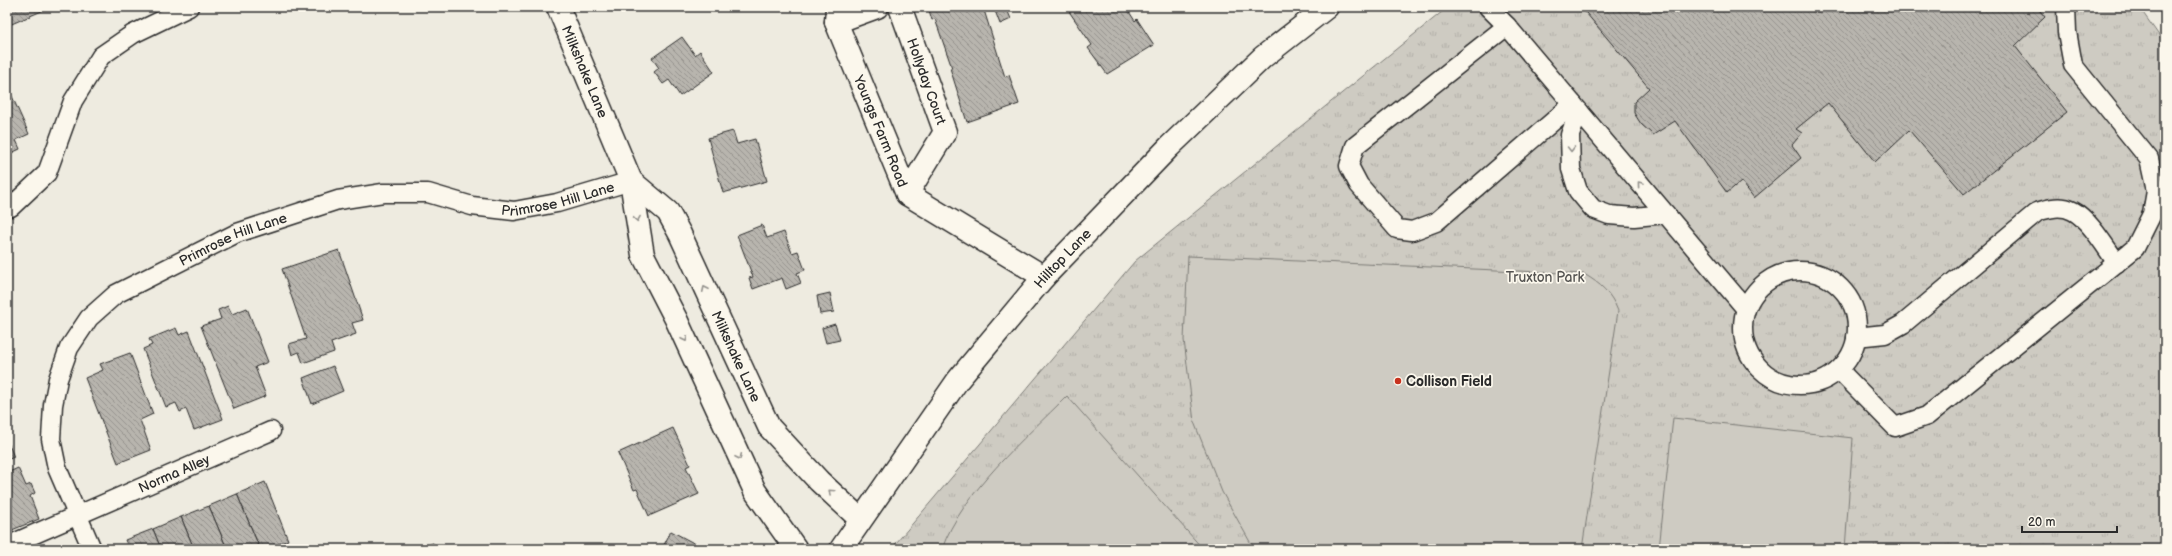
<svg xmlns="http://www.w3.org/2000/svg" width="2172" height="556" font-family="'Balsamiq Sans',sans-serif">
<defs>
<pattern id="grass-tufts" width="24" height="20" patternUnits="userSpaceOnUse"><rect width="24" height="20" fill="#cecbc2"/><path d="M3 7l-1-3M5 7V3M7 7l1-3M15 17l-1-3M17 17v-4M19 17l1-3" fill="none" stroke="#b1aea7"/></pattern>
<pattern id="building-back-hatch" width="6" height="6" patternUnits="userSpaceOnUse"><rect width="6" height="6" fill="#b8b5ae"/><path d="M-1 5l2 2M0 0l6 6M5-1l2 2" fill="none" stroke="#96938e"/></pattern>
</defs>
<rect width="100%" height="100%" fill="#eeebe0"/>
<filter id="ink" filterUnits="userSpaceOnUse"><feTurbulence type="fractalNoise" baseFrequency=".025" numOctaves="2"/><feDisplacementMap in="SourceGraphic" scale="8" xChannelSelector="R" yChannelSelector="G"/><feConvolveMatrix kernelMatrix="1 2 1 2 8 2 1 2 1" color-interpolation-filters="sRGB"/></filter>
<g filter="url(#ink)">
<!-- grass -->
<polygon fill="url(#grass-tufts)" stroke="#7c7b76" points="1448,7 2139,7 2165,44 2165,549 891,549 1135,261"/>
<!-- pitch -->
<g fill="#cecbc2" stroke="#7c7b76">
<path d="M1188 256 1584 274C1601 284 1611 293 1618 311L1582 549H1254L1222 492 1194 422 1184 340Z"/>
<path d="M1067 396 1203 549H942C961 494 1026 437 1067 396Z"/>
<polygon points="1673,418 1853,438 1845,549 1659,549"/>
</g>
<!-- building -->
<g fill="url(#building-back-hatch)" stroke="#2b2b2b">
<polygon points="7,7 51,7 7,26"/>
<polygon points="928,7 983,7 1005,77 1009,75 1019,104 967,122 950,68 952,68 935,19 932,20"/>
<polygon points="1006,7 1011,19 1000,24 994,8"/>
<polygon points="1066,7 1126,7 1135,21 1137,19 1154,45 1107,74 1088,48 1092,45"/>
<polygon points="1581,7 2037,7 2045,17 2015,46 2067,112 1964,194 1909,130 1875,162 1828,103 1796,129 1802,133 1792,145 1801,158 1754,198 1741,181 1727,193 1675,121 1653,135 1641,124 1634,113 1634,102 1649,88"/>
<polygon points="682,37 695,55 700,51 714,72 680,96 669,80 663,84 654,72 659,68 652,58"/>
<polygon points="7,85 29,134 16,140 20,149 7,155"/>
<polygon points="733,131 737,144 755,139 767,181 723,193 708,138"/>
<polygon points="762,225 767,238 784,232 792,253 798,251 805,270 797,273 801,283 786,289 782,278 753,289 749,278 753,277 737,235"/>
<polygon points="339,250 363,320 352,323 356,334 331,343 334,352 303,363 299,352 292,355 289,344 306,339 282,269"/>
<polygon points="830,293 834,312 820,314 817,296"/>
<polygon points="228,306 232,314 247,308 268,362 255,367 266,396 234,409 201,326 221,319 218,310"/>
<polygon points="835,324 840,340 826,343 822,328"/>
<polygon points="176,328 179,335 189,331 223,419 194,430 186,409 180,412 176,403 166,407 143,349 152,345 149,339"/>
<polygon points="130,353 153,414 140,420 151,450 118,463 85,378 103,370 100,364"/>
<polygon points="333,366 343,391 312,404 303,378"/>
<polygon points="673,428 690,465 686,467 699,494 649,516 637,489 634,490 618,453"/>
<polygon points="7,440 14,457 7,460"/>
<polygon points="18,468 26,486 31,484 35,493 30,496 39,519 7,532 7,473"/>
<polygon points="265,482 288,540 267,549 260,549 237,494"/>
<polygon points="237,494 260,549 227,549 209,506"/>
<polygon points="209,506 227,549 194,549 181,517"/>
<polygon points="181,517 194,549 161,549 153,529"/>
<polygon points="153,529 161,549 129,549 125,540"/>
<polygon points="671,531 705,549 662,549"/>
<polygon points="433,543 436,549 420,549 420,548"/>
</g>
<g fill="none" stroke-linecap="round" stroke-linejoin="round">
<!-- service casing -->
<g stroke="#2b2b2b" stroke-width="21">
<g id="service">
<polyline points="1488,7 1507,26 1746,309"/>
<polyline points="1507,26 1355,146 1349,166 1359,185 1397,229 1412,231 1436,222 1573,104"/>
<polyline points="1579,111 1570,135 1571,169 1578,191 1593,209 1609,215 1634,217 1666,214"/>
<polyline points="7,207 11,207 47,173 73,101 101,56 133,34 189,7"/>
<circle cx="1800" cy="328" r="57"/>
<path d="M1856 337 1885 334 1903 324 2037 212C2049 208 2061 205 2073 211 2089 219 2106 248 2117 263"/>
<polyline points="1839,370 1895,427 1927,416 2135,248 2152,214 2156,191 2149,159 2073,65 2067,32 2066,7"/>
<path id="s1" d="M7 546 271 431"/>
<path id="s2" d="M92 549 57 468 51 439 53 405 58 379 69 348 89 318 116 294 237 233 338 200 383 193H428L472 206 514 211 557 203 631 181"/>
</g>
</g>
<!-- minor casing -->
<g stroke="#2b2b2b" stroke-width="25">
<g id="minor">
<path id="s3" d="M558 7 631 181 643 255 676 319 755 491 796 549"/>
<path id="s4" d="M837 7 836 22 907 194 1044 277"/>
<path id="s5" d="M900 7 945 132 907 194"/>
<polyline points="836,22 877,7"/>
<path id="s6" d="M631 181 668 212 680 234 769 427 819 481 860 519"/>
</g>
</g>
<!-- tertiary casing -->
<g stroke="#2b2b2b" stroke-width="25">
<g id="tertiary">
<path id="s7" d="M841 549 958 380 1044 277 1169 147 1263 57 1327 7"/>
</g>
</g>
<!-- service -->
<use href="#service" stroke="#fbf7ec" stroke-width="18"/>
<!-- minor -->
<use href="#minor" stroke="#fbf7ec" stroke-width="22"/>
<!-- tertiary -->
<use href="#tertiary" stroke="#fbf7ec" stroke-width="22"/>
</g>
<!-- one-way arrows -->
<defs><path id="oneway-chevron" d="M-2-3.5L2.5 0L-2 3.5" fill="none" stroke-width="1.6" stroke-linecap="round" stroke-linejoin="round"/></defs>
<g stroke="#93918c">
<use href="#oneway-chevron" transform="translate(1571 149) rotate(89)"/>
<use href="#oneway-chevron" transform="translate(1640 184) rotate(-130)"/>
<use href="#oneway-chevron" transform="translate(637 219) rotate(81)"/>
<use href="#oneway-chevron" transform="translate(705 289) rotate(-115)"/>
<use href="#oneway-chevron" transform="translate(685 339) rotate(65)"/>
<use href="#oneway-chevron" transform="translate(739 457) rotate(65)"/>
<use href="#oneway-chevron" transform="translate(831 492) rotate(-137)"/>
</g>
</g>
<!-- markers -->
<circle fill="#c8321e" stroke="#fbf7ec" stroke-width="1.5" cx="1398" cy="381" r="4"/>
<g text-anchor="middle" stroke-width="3.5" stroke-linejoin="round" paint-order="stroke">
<!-- street labels -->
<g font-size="14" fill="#2b2b2b" stroke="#fbf7ec">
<text dy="5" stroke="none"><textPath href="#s3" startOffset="70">Milkshake Lane</textPath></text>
<text dy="5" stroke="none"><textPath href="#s5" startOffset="79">Hollyday Court</textPath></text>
<text dy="5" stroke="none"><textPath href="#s4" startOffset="133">Youngs Farm Road</textPath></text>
<text dy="5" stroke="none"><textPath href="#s2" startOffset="749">Primrose Hill Lane</textPath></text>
<text dy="5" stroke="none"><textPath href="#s2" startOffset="413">Primrose Hill Lane</textPath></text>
<text dy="5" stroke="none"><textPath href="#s7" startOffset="366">Hilltop Lane</textPath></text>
<text dy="5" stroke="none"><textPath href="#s6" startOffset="208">Milkshake Lane</textPath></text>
<text dy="5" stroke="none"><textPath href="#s1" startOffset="182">Norma Alley</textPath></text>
</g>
<!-- park labels -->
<g font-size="14" fill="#545351" stroke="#fbf7ec">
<text x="1545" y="282">Truxton Park</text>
</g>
<!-- poi labels -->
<g font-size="14" font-weight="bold" fill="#2b2b2b" stroke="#fbf7ec" text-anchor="start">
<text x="1406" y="386">Collison Field</text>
</g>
</g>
<!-- margin -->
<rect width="2172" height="556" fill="none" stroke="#fbf7ec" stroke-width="24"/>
<rect x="12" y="12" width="2148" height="532" fill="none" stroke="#2b2b2b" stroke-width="1.5" filter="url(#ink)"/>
<!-- scale -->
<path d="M2022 526v6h95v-6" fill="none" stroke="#2b2b2b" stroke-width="2"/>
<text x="2028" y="526" font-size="12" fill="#2b2b2b" stroke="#fbf7ec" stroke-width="3" paint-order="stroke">20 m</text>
</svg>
